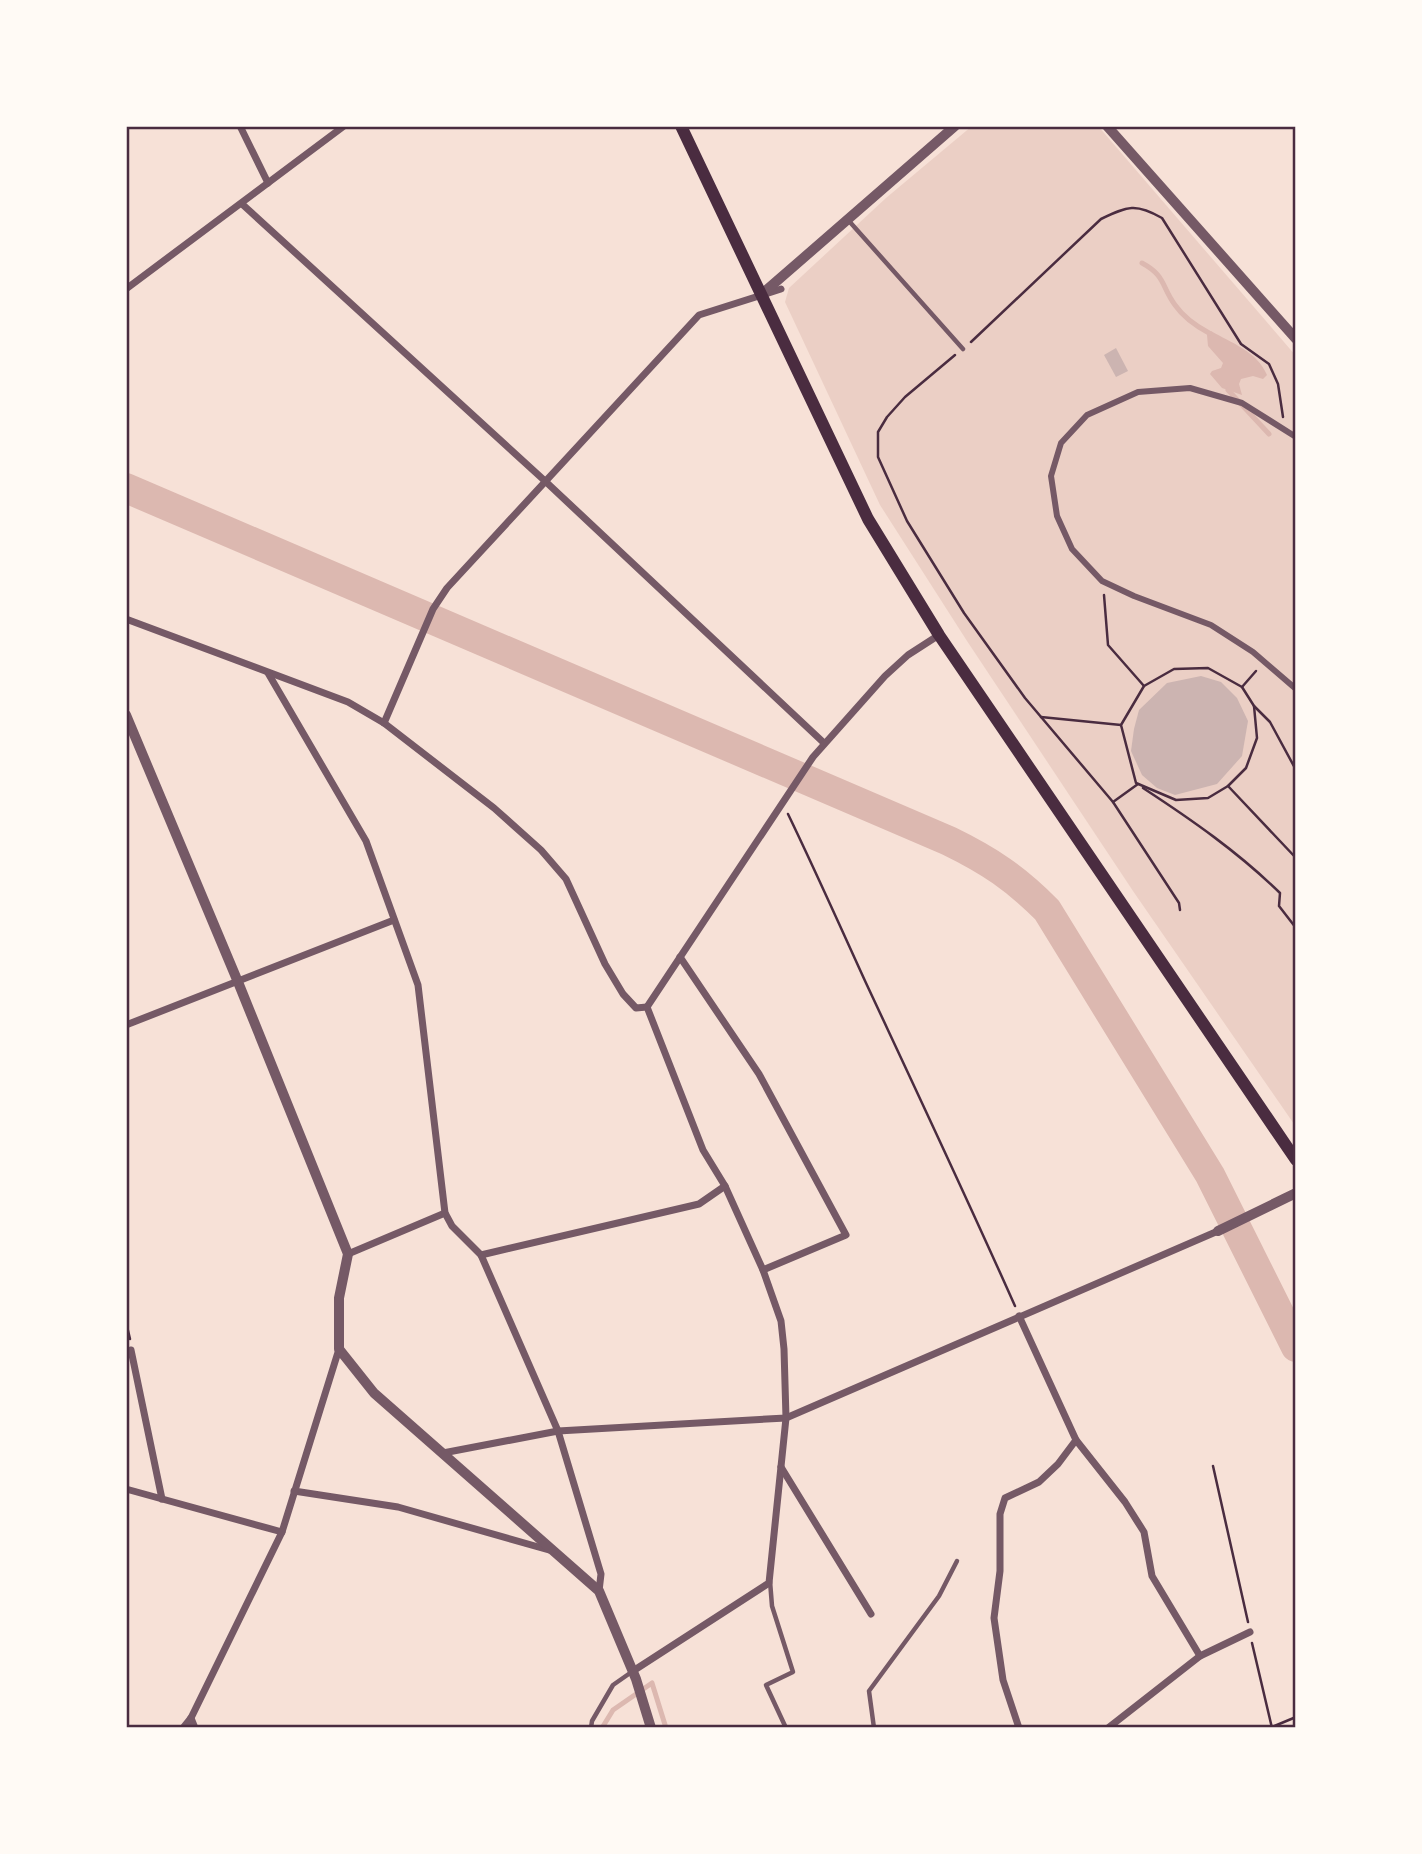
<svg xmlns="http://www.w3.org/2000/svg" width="1422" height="1854" font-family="Rubik,sans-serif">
<rect width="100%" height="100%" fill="#f7e1d7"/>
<!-- green -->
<polygon fill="#ebcfc5" points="972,126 1098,126 1296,356 1296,1127 1133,891 967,641 880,505 785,302 789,288 886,198"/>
<!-- water -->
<path fill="#dcb8b0" d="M1211 331C1231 343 1257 351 1267 375L1263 379 1253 376 1241 379 1239 384 1242 395 1222 388 1210 374 1212 371 1221 368 1223 363 1208 346 1207 335Z"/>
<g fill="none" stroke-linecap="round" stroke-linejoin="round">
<!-- stream -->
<g stroke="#dcb8b0" stroke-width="5">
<path d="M1142 263C1166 276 1161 286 1175 305 1184 318 1196 326 1209 333"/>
<polyline points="1228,390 1269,434"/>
<polyline points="602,1728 613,1710 652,1683 666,1728"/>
</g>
<!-- river -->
<path stroke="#dcb8b0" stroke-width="30" d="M126 488 949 841C990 861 1015 878 1047 910L1210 1175 1296 1347"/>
</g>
<!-- building -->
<g fill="#ccb4b1">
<polygon points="1116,348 1128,371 1116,377 1104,355"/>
<polygon points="1201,676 1221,682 1237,698 1248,721 1242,756 1217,784 1175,795 1157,788 1142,775 1131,751 1134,729 1139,710 1167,683"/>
</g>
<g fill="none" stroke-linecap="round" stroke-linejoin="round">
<!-- path -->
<g stroke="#4a2c40" stroke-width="2.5">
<path d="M971 342 1101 219C1128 206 1136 203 1162 218L1241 344 1269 364 1278 384 1283 417"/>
<polyline points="955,355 905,397 887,417 878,432 878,457 907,521 964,613 1025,698 1113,802 1179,903 1180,910"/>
<polyline points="1104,595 1108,645 1144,686"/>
<polygon points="1208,668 1242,687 1254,706 1257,738 1246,768 1228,786 1208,798 1176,800 1136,783 1121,725 1144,686 1174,669"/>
<polyline points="1242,687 1256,671"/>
<polyline points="1254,706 1270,722 1296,770"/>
<polyline points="1041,717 1121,725"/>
<polyline points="1228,786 1296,858"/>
<path d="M1143 788C1192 820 1238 852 1280 893L1279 906 1296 928"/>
<polyline points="1113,802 1138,784"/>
<path d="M788 814C815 870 840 926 866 983 916 1090 967 1198 1015 1306"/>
<polyline points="126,1322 130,1339"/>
<polyline points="1213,1466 1248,1622"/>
<polyline points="1252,1643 1272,1728"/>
<polyline points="1272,1727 1296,1717"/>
</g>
<!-- service -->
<g stroke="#755966" stroke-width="4.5">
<polyline points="849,221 963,349"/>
<polyline points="770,1581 772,1606 793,1672 766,1685 786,1728"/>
<polyline points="591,1728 592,1721 613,1685 633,1671"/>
<polyline points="874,1728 869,1691 939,1596 957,1561"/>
</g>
<!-- pedestrian -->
<polyline stroke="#755966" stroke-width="6" points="1296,437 1242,403 1190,388 1138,392 1087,415 1061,443 1051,476 1057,516 1072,549 1102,581 1134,596 1211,625 1253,652 1296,689"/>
<!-- minor -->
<g stroke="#755966" stroke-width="7">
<polyline points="240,126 268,183"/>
<polyline points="242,204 545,481 824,743"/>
<polyline points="126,289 344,126"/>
<polyline points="126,619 348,702 384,723 494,808 541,850 566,879 605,964 623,994 636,1008 647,1007 703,1150 725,1186 763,1270 781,1321 784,1349 786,1418 769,1583 633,1671"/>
<polyline points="268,673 366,841 418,985 445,1213 452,1226 481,1255 558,1431 601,1574 599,1591"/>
<polyline points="384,723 433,609 447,588 699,315 781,289"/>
<polyline points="680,957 759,1074 846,1235 763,1270"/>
<polyline points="647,1007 813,757 885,676 908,655 939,635"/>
<polyline points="126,1025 394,920"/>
<polyline points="348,1254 445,1213"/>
<polyline points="481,1255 699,1204 725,1186"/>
<polyline points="131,1350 162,1499"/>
<polyline points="1076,1440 1125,1502 1144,1532 1152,1576 1200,1656"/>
<polyline points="443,1453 558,1431 786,1418 1218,1231"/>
<polyline points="781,1467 871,1614"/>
<polyline points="126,1489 282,1532"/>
<polyline points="294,1491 398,1507 549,1550"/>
<polyline points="191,1718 195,1728"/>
<polyline points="183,1728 191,1718 282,1532 339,1349"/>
<polyline points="1019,1728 1003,1680 994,1618 1000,1571 1000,1514 1005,1498 1039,1482 1058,1464 1076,1440 1019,1316"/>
<polyline points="1108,1728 1200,1656 1250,1632"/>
</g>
<!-- tertiary -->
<g stroke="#755966" stroke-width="10">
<polyline points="1107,126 1296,339"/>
<polyline points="762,294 955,126"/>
<polyline points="126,715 238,982 348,1254 339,1298 339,1349 374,1393 599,1591 636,1679 651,1728"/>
<polyline points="1218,1231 1296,1193"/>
</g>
<!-- secondary -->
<polyline stroke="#4a2c40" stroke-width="12" points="681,126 868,519 939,635 1296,1160"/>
</g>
<!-- border -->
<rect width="1422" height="1854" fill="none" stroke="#fffaf5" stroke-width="256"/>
<rect x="128" y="128" width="1166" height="1598" fill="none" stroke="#4a2c40" stroke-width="2.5"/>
</svg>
